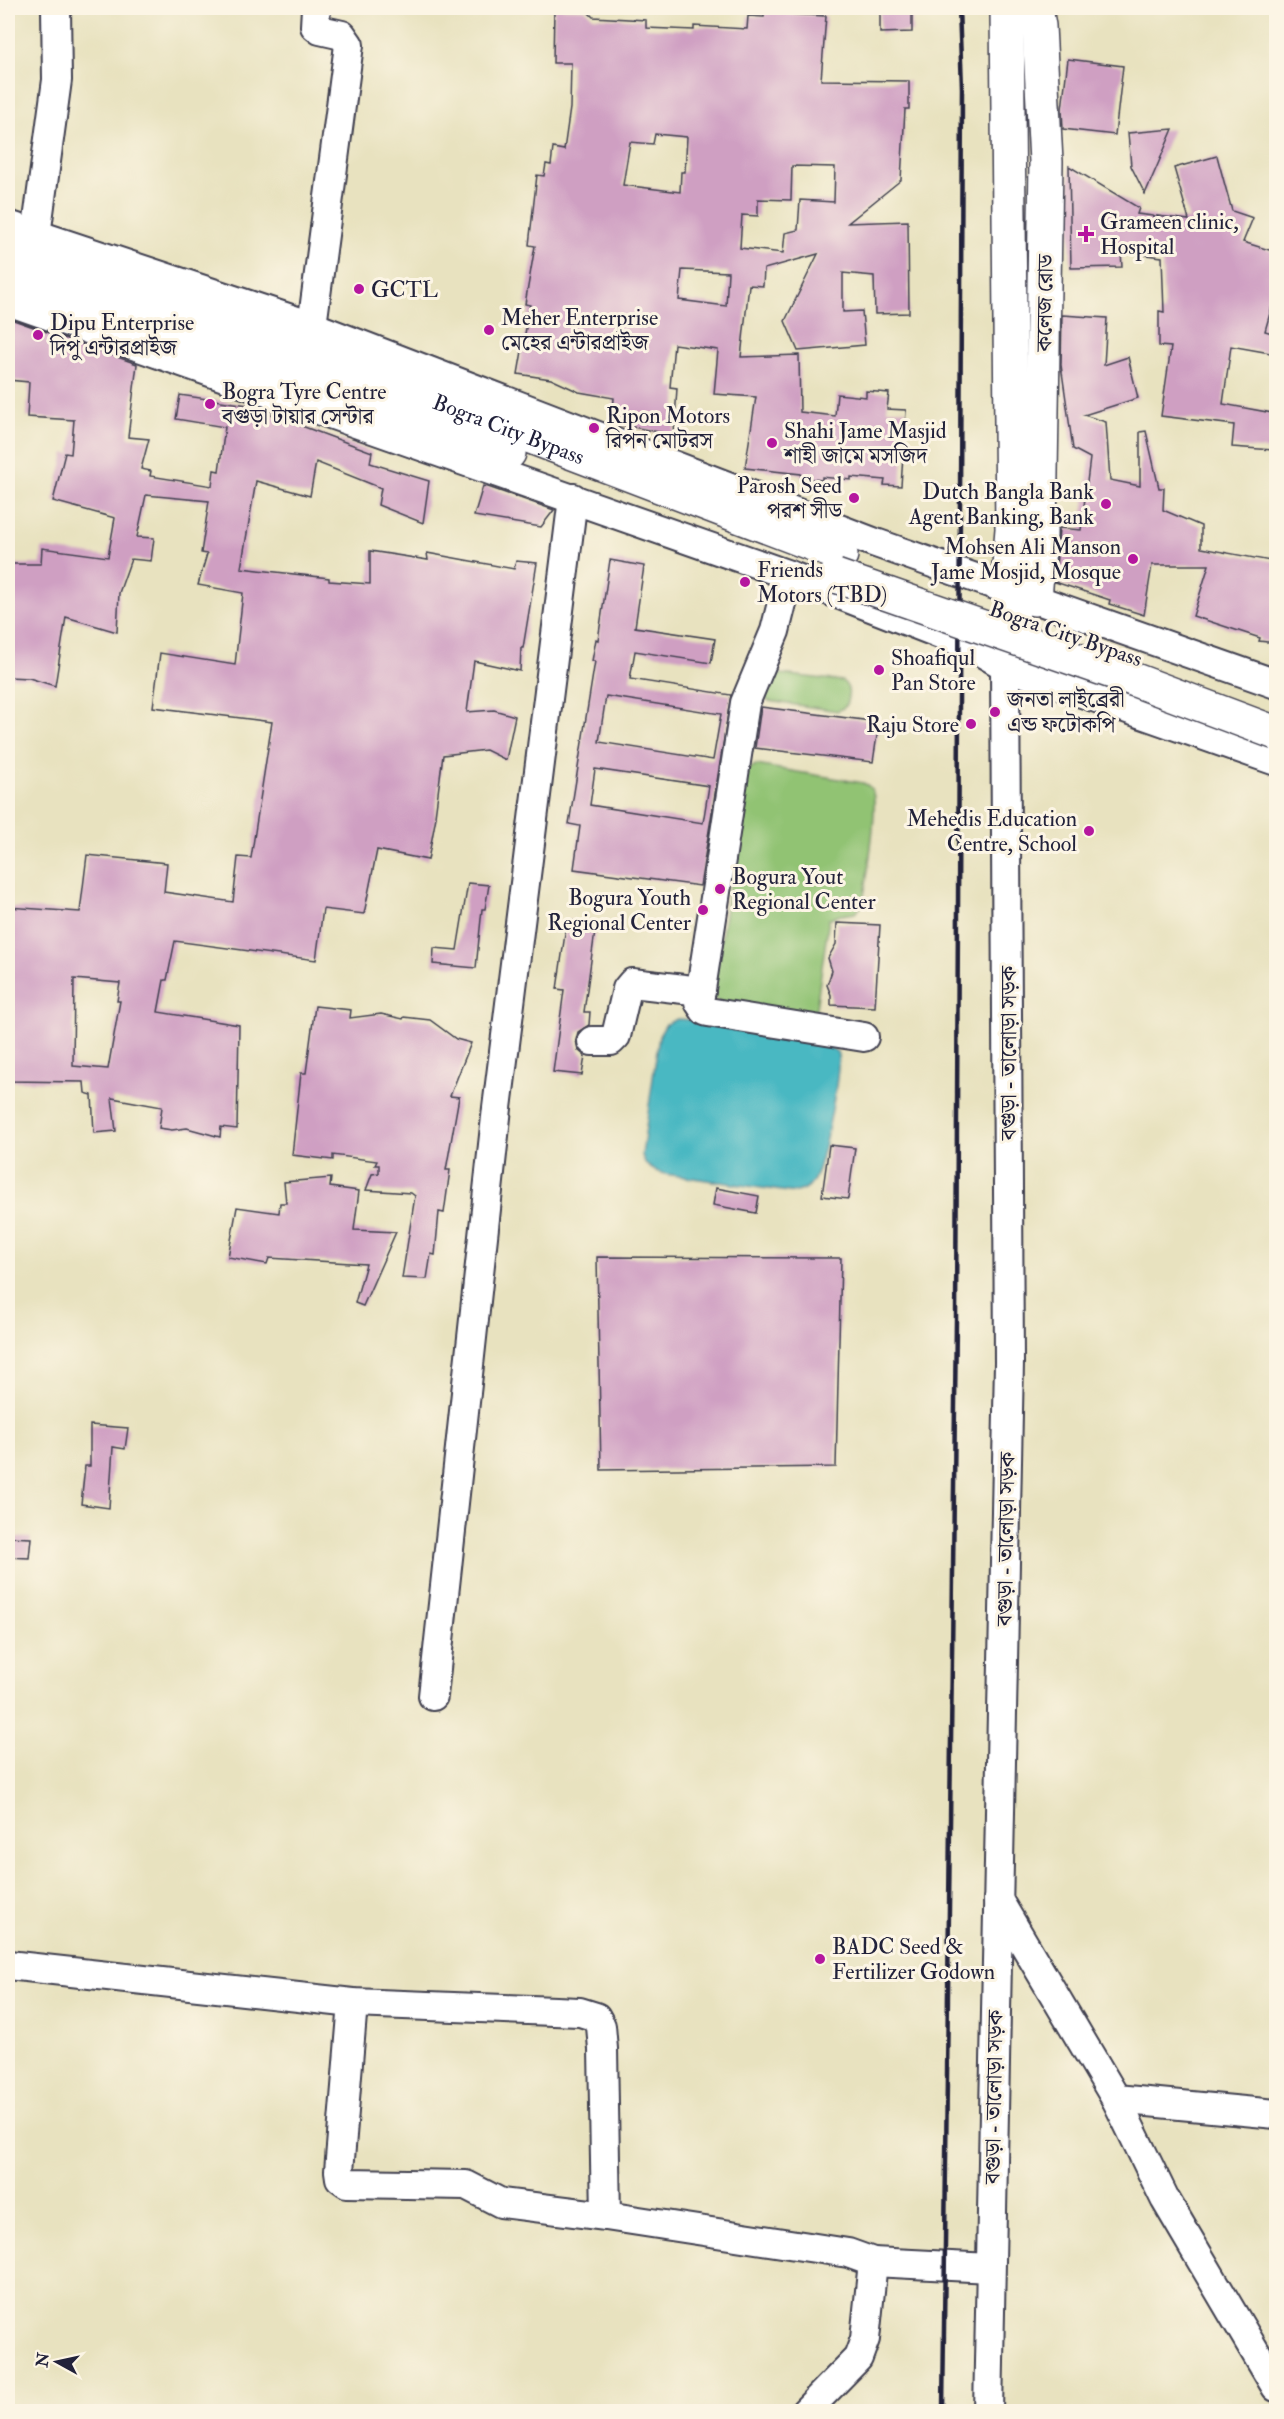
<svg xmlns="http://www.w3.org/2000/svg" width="1284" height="2419" font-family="'IM FELL Double Pica','Noto Serif Bengali',serif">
<rect width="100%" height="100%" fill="#fcf5e5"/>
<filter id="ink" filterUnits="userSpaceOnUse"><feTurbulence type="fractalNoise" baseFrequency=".0167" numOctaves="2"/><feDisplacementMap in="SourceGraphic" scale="12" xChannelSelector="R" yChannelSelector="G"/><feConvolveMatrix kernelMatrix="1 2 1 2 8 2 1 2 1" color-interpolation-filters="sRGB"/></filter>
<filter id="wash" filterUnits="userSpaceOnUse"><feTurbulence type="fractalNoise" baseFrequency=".008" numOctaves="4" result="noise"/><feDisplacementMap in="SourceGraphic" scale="24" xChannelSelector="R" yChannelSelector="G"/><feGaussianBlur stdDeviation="1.35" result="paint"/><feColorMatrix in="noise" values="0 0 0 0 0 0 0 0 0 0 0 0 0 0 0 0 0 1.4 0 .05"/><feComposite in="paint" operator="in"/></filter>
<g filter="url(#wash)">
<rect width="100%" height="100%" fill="#e8e2bf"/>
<!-- green -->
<g fill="#91c373" stroke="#5a7257" stroke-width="1.5">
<path d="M771 673 842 681C852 688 848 697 846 706L838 711 768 701 762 696Z"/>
<path d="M756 765 863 783C868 785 871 787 873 793 878 809 866 886 862 906L855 913 835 916 829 919 815 1015 730 1008 712 997 748 769Z"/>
</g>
<!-- water -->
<path fill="#4ab8c2" stroke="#366d7e" stroke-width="1.5" d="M677 1019 696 1020 821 1041 837 1052C843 1065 822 1168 813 1181 807 1190 799 1193 789 1192L665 1174C654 1171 645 1167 642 1155L659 1036 666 1024Z"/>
<g id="blocks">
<!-- building -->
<g fill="#cf9fc2" fill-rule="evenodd">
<path d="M554 8 585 9 593 17 646 20V28L694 30V26L747 29 748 16 764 17 765 8H788L787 14 826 16 821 80 909 81V109H905L901 180 848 223 908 221 909 313 875 314 874 276 843 273V312L862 311 865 345 798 351 785 321 818 254 764 269 763 286 749 285 741 357 799 355 800 412 835 416 837 394 866 397V391L889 393 887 409 906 410 901 486 884 485 885 480 851 477V480L822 477V480L801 478V474L745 468 756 397 714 394 718 350 674 344 670 387 677 388 674 435 612 423 614 398 579 392 551 379 518 374 530 305 525 304 535 246 529 245 537 175 544 176 546 164 551 165 553 148 564 150 570 108 571 63H553ZM655 134 687 137 685 172H681L680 192 623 185 630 142 653 144ZM792 166 835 167 834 202 800 200 798 230 785 233 783 253 740 248 742 215 758 216V199L791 200ZM682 270 728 272 726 306 679 300Z"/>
<polygon points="880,8 912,8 912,32 880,33"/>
<polygon points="1068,59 1123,66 1115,135 1063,129 1062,109"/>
<polygon points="1173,129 1155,171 1145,194 1131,166 1128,133"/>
<polygon points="1217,156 1232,211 1253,218 1243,242 1276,252 1276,292 1265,331 1276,334 1276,354 1231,346 1223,404 1272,413 1273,450 1232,447 1234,425 1161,416 1171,347 1159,346 1159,311 1164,312 1162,257 1121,252 1122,267 1071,268 1069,166 1139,208 1137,214 1153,216 1158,219 1157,216 1189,220 1174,168"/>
<polygon points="1062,315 1107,318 1104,365 1128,357 1138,398 1084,415 1106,422 1110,480 1140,486 1140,432 1146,431 1159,488 1164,488 1163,510 1201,526 1201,548 1276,562 1276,643 1259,641 1260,638 1193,616 1209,565 1152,565 1144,615 1109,604 1110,600 1055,582 1059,528 1081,530 1090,458 1073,449 1061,365"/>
<path d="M8 318 137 364 128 437 149 439 141 469 151 471 150 476 212 486 214 470 219 471 225 427 176 419 180 395 262 407 273 411 272 415 372 452 370 463 429 481 423 523 378 505 381 488 316 462 310 496 256 481 241 568 329 578V581L370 584V551L428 560 427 553 514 569 516 561 537 563 523 648H521L520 671 474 661 467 712 494 710 515 716 506 760 486 750 443 755 435 816 436 817 428 860 377 850 364 914 323 909 316 960 175 941 167 980H164L158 1012 239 1025 237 1129 221 1127 220 1137 187 1128 172 1130 159 1128 162 1107 112 1098 116 1131 94 1133 92 1095 85 1093 84 1082 8 1081V907L80 912 87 855 167 863 164 892 233 902 238 857 251 858 272 722 153 707 160 653 235 665 243 593 198 585 207 554 201 553 209 501 146 495 137 537 154 538 151 561 131 559 119 593 117 632 66 617 55 686 29 678 8 677V564H41L42 548 108 557 115 518 53 501 65 453 71 454 74 420 27 417 29 382 8 380ZM74 979 120 983 117 1001H120L108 1069 73 1066Z"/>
<polygon points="483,486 488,487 554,510 541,527 474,516"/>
<path d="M610 560 644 566 635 627 715 639 711 663 635 651 630 679 731 695 700 886 574 869 580 826 569 824 595 661H592L596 639 598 640ZM606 696 721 714 713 760 599 742ZM595 769 709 786 703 823 590 805Z"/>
<polygon points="761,707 879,722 873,762 755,748"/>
<polygon points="468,883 489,885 485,909 482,909 476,968 433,964 434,948 457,950"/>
<polygon points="567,920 596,924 584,1012 590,1012 589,1025 578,1032 576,1040 578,1050 585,1056 582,1075 553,1072 564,990 557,989"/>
<polygon points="837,923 880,925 875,1007 831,1005 831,995 827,985 832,971 828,958 836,944"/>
<polygon points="315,1006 351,1010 350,1018 381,1014 403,1019 404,1017 430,1020 456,1039 471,1043 450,1096 459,1097 446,1170 450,1170 444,1213 439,1212 435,1255 431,1254 427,1279 402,1278 415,1196 411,1193 366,1190 372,1174 379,1173 379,1165 375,1165 377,1161 333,1155 333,1160 292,1155 301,1073 306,1073"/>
<polygon points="829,1145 855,1148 848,1199 822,1196"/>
<polygon points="331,1178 330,1187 359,1191 354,1230 396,1232 363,1306 355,1303 366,1264 269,1258 267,1264 228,1257 237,1207 279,1213 280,1203 286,1203 284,1182"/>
<polygon points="716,1188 759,1196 756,1213 713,1205"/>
<polygon points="597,1257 841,1258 836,1467 601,1470"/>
<polygon points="90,1425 128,1428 125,1449 113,1447 109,1508 81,1504 85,1466 90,1466"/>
<polygon points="8,1537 31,1538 29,1558 8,1557"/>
</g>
</g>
</g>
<g filter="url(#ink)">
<use href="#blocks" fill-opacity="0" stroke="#403f4f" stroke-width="1.5"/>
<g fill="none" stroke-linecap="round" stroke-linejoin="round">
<!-- minor casing -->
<g stroke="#403f4f" stroke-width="32">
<g id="minor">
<polyline points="8,225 312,326 873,542 1276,684"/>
<polyline points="36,235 57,80 56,8"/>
<polyline points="8,301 789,575 971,646 1005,666 1276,761"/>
<polyline points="312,326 349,45 342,35 320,30 315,26 316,8"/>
<polyline points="789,575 775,631 745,703 699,1002 705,1011 708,1012 864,1037"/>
<polyline points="592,1041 611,1041 616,1036 627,989 632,983 701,991"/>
<polyline points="433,1696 497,1108 573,498"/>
<polyline points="998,1900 1116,2099 1165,2199 1276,2387"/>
<polyline points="8,1965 353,2003 580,2012 596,2017 601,2026 603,2049 606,2216"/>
<polyline points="353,2003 339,2171 340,2178 347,2183 466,2185 501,2203 606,2216 848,2253 873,2262 990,2268"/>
<polyline points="1116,2099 1276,2114"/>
<polyline points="805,2412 858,2358 865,2339 873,2262"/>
<polyline points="988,2412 1009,1362 1005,666 1019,594"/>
</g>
</g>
<!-- highway casing -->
<g stroke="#403f4f" stroke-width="36">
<g id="highway">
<path id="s1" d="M8 256 323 358 841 555"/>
<polyline points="8,282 312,384 509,453"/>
<polyline points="1007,589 1012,529 1007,8"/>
<polyline points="1035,599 1040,535 1046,162 1039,26 1036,8"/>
</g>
</g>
<!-- minor -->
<use href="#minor" stroke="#fff" stroke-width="28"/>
<!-- highway -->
<use href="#highway" stroke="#fff" stroke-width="33"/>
<!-- rail -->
<polyline stroke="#22223b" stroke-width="4.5" points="943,2412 956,1320 962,88 959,8"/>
<!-- highway-bridge casing -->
<g stroke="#403f4f" stroke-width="36" stroke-linecap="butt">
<polyline id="highway-bridge" points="836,576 1135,680 1276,733"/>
</g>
<!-- highway-bridge -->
<use href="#highway-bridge" stroke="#fff" stroke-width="33"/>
</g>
</g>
<!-- markers -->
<g fill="#b5179e" stroke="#fcf5e5" stroke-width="2">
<path d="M1083 225h6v6h6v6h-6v6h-6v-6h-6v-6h6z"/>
<circle cx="359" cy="289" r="6"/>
<circle cx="489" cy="330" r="6"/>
<circle cx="38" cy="335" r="6"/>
<circle cx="210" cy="404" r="6"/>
<circle cx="594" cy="428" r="6"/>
<circle cx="772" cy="443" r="6"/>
<circle cx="854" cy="498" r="6"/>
<circle cx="1106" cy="504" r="6"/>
<circle cx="1133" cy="559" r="6"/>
<circle cx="745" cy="582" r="6"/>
<circle cx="879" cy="670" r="6"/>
<circle cx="995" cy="712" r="6"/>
<circle cx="971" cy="724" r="6"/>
<circle cx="1089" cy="831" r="6"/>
<circle cx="720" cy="889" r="6"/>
<circle cx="703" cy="910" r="6"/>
<circle cx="820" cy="1959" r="6"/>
</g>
<g text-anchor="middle" stroke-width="6" stroke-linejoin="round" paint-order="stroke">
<!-- poi labels -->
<g font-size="22" fill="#22223b" stroke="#fcf5e5" text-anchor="start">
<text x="1100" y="229">Grameen clinic,<tspan x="1100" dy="25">Hospital</tspan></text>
<text x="371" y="297">GCTL</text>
<text x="501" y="325">Meher Enterprise<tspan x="501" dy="25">মেহের এন্টারপ্রাইজ</tspan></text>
<text x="50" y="330">Dipu Enterprise<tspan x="50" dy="25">দিপু এন্টারপ্রাইজ</tspan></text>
<text x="222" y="399">Bogra Tyre Centre<tspan x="222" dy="25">বগুড়া টায়ার সেন্টার</tspan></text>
<text x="606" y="423">Ripon Motors<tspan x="606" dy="25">রিপন মোটরস</tspan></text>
<text x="784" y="438">Shahi Jame Masjid<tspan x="784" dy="25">শাহী জামে মসজিদ</tspan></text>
<text x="842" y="493" text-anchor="end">Parosh Seed<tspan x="842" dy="25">পরশ সীড</tspan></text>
<text x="1094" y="499" text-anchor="end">Dutch Bangla Bank<tspan x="1094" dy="25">Agent Banking, Bank</tspan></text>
<text x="1121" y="554" text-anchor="end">Mohsen Ali Manson<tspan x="1121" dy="25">Jame Mosjid, Mosque</tspan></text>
<text x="757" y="577">Friends<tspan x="757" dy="25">Motors (TBD)</tspan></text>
<text x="891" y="665">Shoafiqul<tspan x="891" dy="25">Pan Store</tspan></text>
<text x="1007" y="707">জনতা লাইব্রেরী<tspan x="1007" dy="25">এন্ড ফটোকপি</tspan></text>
<text x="959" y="732" text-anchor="end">Raju Store</text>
<text x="1077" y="826" text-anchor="end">Mehedis Education<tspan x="1077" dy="25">Centre, School</tspan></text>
<text x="732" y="884">Bogura Yout<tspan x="732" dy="25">Regional Center</tspan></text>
<text x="691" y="905" text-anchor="end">Bogura Youth<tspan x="691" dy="25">Regional Center</tspan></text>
<text x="832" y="1954">BADC Seed &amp;<tspan x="832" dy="25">Fertilizer Godown</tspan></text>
</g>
<!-- street labels -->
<g font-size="22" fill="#22223b" stroke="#fcf5e5">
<text transform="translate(1044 303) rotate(-89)" y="8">কলেজ রোড</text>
<text dy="8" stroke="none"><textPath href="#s1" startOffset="530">Bogra City Bypass</textPath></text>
<text transform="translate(1066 633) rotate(19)" y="8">Bogra City Bypass</text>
<text transform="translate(1008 1053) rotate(-90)" y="8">বগুড়া - তালোড়া সড়ক</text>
<text transform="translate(1005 1539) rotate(-89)" y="8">বগুড়া - তালোড়া সড়ক</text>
<text transform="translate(993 2097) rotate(-89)" y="8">বগুড়া - তালোড়া সড়ক</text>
</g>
</g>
<!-- margin -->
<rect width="1284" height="2419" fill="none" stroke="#fcf5e5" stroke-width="30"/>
<!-- north arrow -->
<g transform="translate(57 2362) rotate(278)" stroke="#fcf5e5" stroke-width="4.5" paint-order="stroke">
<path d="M0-4.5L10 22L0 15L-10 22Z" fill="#22223b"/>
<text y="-9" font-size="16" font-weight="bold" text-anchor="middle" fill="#22223b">N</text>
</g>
</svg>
